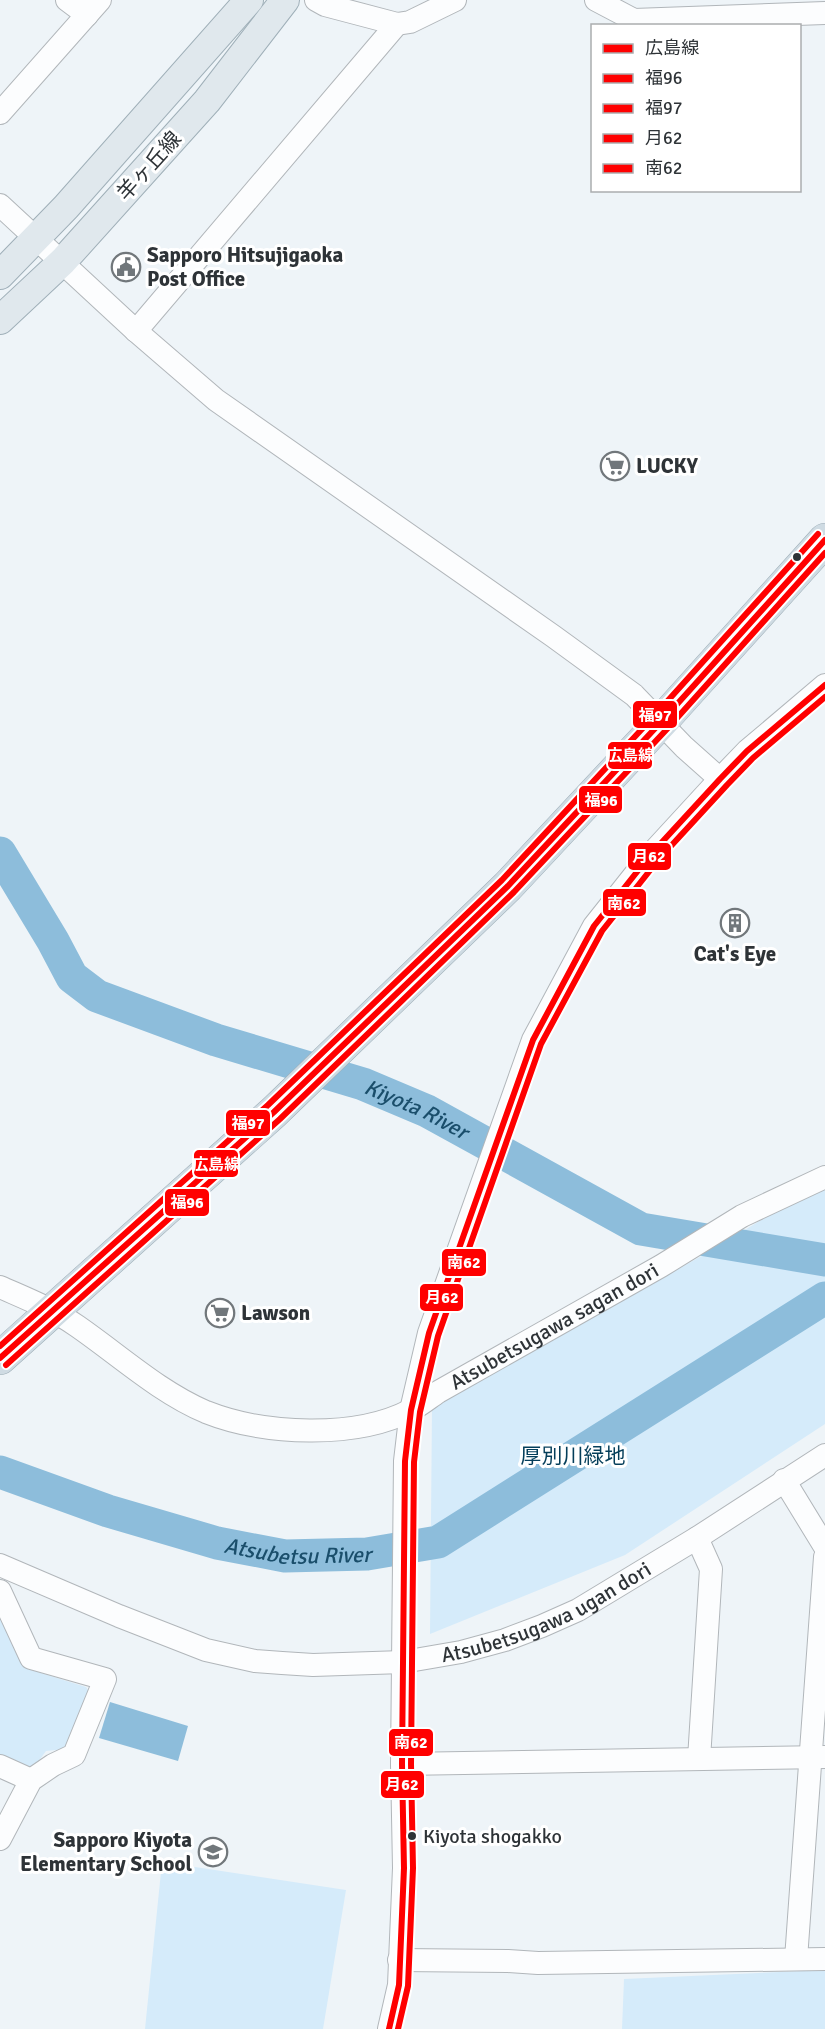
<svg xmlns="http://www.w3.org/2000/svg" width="825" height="2029" font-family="Signika,'Noto Sans JP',sans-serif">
<rect width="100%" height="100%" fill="#eef4f8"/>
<!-- green -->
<g fill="#d5ebfa">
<polygon points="825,1189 825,1424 625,1555 430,1634 432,1407 705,1254 799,1197"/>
<polygon points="0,1617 28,1669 86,1687 90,1693 66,1749 46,1751 30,1773 0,1758"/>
<polygon points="162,1862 346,1890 323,2029 145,2029"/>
<polygon points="825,1970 825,2029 622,2029 624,1979"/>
</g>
<!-- water -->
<polygon fill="#8dbddb" points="110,1702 188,1726 178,1761 99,1738"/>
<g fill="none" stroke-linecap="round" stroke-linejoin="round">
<!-- river -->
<g stroke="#8dbddb" stroke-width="33">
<path id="s1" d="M0 853 53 941 72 977 97 996 216 1040 363 1084 427 1111 641 1229 825 1260"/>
<path id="s2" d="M0 1472 108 1511 217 1543 285 1556 367 1554 438 1542 825 1298"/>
</g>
<!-- minor casing -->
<g stroke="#b1b6ba" stroke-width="24">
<g id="minor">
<polyline points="67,0 87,15"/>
<polyline points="316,0 325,5 397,24 410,22 455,0"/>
<polyline points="596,0 634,20 825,13"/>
<polyline points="0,113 100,0"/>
<polyline points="0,205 136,331 216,400 553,636 634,695 684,747 720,779"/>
<polyline points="136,331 397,24"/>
<path id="s3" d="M0 1287C27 1299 53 1309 77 1326 119 1355 159 1392 206 1412 264 1435 356 1439 411 1410 421 1405 429 1398 438 1392L661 1266 742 1216 825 1177"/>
<polyline points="784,1480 825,1547"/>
<polyline points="697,1538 711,1569 699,1759"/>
<path id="s4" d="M0 1565 119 1616 206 1650 255 1661 282 1663 313 1665 403 1662 461 1652 505 1640 542 1626 578 1610 697 1538 825 1455"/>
<polyline points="0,1591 31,1658 105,1679 74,1755 53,1765 31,1780 0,1839"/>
<polyline points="402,1764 825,1757"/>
<polyline points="0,1766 31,1780"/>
<polyline points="796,1959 825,1557"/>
<polyline points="399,1960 508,1961 538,1963 825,1959"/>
<polyline points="389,2029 399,1985 404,1868 402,1764 405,1461 411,1410 429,1333 533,1040 594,926 652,853 720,779 747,751 825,685"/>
</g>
</g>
<!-- major casing -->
<g stroke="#9fafb8" stroke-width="30">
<g id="major">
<polyline points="0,275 66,207 249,0"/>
<polyline points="0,320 63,261 207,101 285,0"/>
</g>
</g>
<!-- highway casing -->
<g stroke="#9fafb8" stroke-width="34">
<polyline id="highway" points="0,1358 274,1112 508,886 661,722 825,540"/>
</g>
<!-- minor -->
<use href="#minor" stroke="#fcfdfe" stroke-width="22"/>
<!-- major -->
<use href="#major" stroke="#e0e8ed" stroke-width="28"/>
<!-- highway -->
<use href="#highway" stroke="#cfdbe3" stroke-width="33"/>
<!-- bus-1 casing -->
<g stroke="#fff" stroke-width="10">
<polyline id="bus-1" points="0,1358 274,1112 508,886 661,722 825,540"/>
</g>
<!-- bus-2 casing -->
<g stroke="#fff" stroke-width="10">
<polyline id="bus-2" points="6,1365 280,1119 514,892 668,728 825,553"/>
</g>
<!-- bus-3 casing -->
<g stroke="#fff" stroke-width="10">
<polyline id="bus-3" points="0,1346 268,1105 502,880 654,716 818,534"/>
</g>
<!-- bus-4 casing -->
<g stroke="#fff" stroke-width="10">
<polyline id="bus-4" points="389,2029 399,1985 404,1868 402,1764 405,1461 411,1410 429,1333 533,1040 594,926 652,853 720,779 747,751 825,685"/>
</g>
<!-- bus-5 casing -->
<g stroke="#fff" stroke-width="10">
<polyline id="bus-5" points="398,2029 408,1986 413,1868 411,1764 414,1462 420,1412 438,1336 541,1044 602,931 659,859 727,785 753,758 825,697"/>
</g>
<!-- bus-1 -->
<use href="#bus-1" stroke="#f00" stroke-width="6"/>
<!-- bus-2 -->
<use href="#bus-2" stroke="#f00" stroke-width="6"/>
<!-- bus-3 -->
<use href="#bus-3" stroke="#f00" stroke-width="6"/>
<!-- bus-4 -->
<use href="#bus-4" stroke="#f00" stroke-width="6"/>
<!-- bus-5 -->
<use href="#bus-5" stroke="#f00" stroke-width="6"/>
</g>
<!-- icons -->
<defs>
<g id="civic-ring" transform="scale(1.5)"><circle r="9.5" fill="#fff" stroke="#71777b" stroke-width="1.5"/><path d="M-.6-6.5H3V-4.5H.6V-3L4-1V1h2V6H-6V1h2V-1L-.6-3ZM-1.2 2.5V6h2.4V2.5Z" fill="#71777b"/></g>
<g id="supermarket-ring" transform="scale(1.5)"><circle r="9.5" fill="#fff" stroke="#71777b" stroke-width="1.5"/><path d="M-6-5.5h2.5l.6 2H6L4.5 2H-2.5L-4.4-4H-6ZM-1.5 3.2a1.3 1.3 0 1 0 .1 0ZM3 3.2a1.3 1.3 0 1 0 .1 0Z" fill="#71777b"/></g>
<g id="building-ring" transform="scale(1.5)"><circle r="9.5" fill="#fff" stroke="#71777b" stroke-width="1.5"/><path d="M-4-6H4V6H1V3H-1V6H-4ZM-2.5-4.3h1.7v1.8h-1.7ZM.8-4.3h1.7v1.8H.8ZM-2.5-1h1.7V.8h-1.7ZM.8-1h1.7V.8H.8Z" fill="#71777b"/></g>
<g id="school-ring" transform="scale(1.5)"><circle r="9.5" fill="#fff" stroke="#71777b" stroke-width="1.5"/><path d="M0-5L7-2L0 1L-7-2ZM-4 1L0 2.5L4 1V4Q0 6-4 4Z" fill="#71777b"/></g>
</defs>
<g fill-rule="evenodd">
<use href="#civic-ring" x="126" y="267"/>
<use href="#supermarket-ring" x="615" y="466"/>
<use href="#building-ring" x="735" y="923"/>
<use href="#supermarket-ring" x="220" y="1313"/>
<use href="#school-ring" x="213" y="1852"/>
</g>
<!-- markers -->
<g fill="#2e3337" stroke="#fff" stroke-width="2">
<circle cx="797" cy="557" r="5"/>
<circle cx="412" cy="1836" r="5"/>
</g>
<g text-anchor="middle" stroke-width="6" stroke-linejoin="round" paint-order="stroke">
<!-- bus labels -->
<g font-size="20" fill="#2e3337" stroke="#fff" text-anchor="start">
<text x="423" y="1843">Kiyota shogakko</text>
</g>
<!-- street labels -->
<g font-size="21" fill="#2e3337" stroke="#fff">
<text transform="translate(149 166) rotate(-48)" y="7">羊ヶ丘線</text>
<text dy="7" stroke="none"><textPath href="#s3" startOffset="618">Atsubetsugawa sagan dori</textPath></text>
<text dy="7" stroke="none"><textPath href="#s4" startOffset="574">Atsubetsugawa ugan dori</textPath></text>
</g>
<!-- poi labels -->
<g font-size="21" font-weight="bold" fill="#2e3337" stroke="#fff" text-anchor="start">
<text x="147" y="262">Sapporo Hitsujigaoka<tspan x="147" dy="24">Post Office</tspan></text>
<text x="636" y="473">LUCKY</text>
<text x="735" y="961" text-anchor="middle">Cat's Eye</text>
<text x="241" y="1320">Lawson</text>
<text x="192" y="1847" text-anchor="end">Sapporo Kiyota<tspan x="192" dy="24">Elementary School</tspan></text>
</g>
<!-- park labels -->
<g font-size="21" fill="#043e5a" stroke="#fff">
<text x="573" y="1463">厚別川緑地</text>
</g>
<!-- water labels -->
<g font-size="22" font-style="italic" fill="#1a4e6b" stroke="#fff">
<text dy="8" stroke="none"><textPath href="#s1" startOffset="514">Kiyota River</textPath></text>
<text dy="8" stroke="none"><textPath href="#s2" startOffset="310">Atsubetsu River</textPath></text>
</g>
</g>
<g stroke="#fff" stroke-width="2">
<rect x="632" y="700" width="46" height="29" rx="6" fill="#f00"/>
<rect x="607" y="741" width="46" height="29" rx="6" fill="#f00"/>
<rect x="578" y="785" width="45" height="29" rx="6" fill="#f00"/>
<rect x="627" y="842" width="45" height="29" rx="6" fill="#f00"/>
<rect x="602" y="888" width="45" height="29" rx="6" fill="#f00"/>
<rect x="225" y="1109" width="46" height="28" rx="6" fill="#f00"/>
<rect x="193" y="1149" width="46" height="29" rx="6" fill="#f00"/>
<rect x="164" y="1188" width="46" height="29" rx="6" fill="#f00"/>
<rect x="441" y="1248" width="46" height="29" rx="6" fill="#f00"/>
<rect x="419" y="1283" width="45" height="29" rx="6" fill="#f00"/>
<rect x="388" y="1728" width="46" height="29" rx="6" fill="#f00"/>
<rect x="380" y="1770" width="45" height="29" rx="6" fill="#f00"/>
</g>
<g font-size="16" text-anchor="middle" font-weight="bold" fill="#fff">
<text x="655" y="721">福97</text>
<text x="630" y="761">広島線</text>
<text x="601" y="806">福96</text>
<text x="649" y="862">月62</text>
<text x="624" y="909">南62</text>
<text x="248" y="1129">福97</text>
<text x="216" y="1170">広島線</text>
<text x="187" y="1208">福96</text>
<text x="464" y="1268">南62</text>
<text x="442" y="1303">月62</text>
<text x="411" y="1748">南62</text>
<text x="402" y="1790">月62</text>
</g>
<!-- legend -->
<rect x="591" y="24" width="210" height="168" fill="#ffffff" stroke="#abadaf" stroke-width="1.5"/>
<rect x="603" y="44" width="30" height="9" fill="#ff0000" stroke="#abadaf" stroke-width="1.5"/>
<text x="645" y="54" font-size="18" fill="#2e3337">広島線</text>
<rect x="603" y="74" width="30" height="9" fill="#ff0000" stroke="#abadaf" stroke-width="1.5"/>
<text x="645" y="84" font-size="18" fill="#2e3337">福96</text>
<rect x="603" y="104" width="30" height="9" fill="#ff0000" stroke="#abadaf" stroke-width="1.5"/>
<text x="645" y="114" font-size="18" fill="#2e3337">福97</text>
<rect x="603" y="134" width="30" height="9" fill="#ff0000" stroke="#abadaf" stroke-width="1.5"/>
<text x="645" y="144" font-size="18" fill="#2e3337">月62</text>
<rect x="603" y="164" width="30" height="9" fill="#ff0000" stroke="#abadaf" stroke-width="1.5"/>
<text x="645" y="174" font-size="18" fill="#2e3337">南62</text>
</svg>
